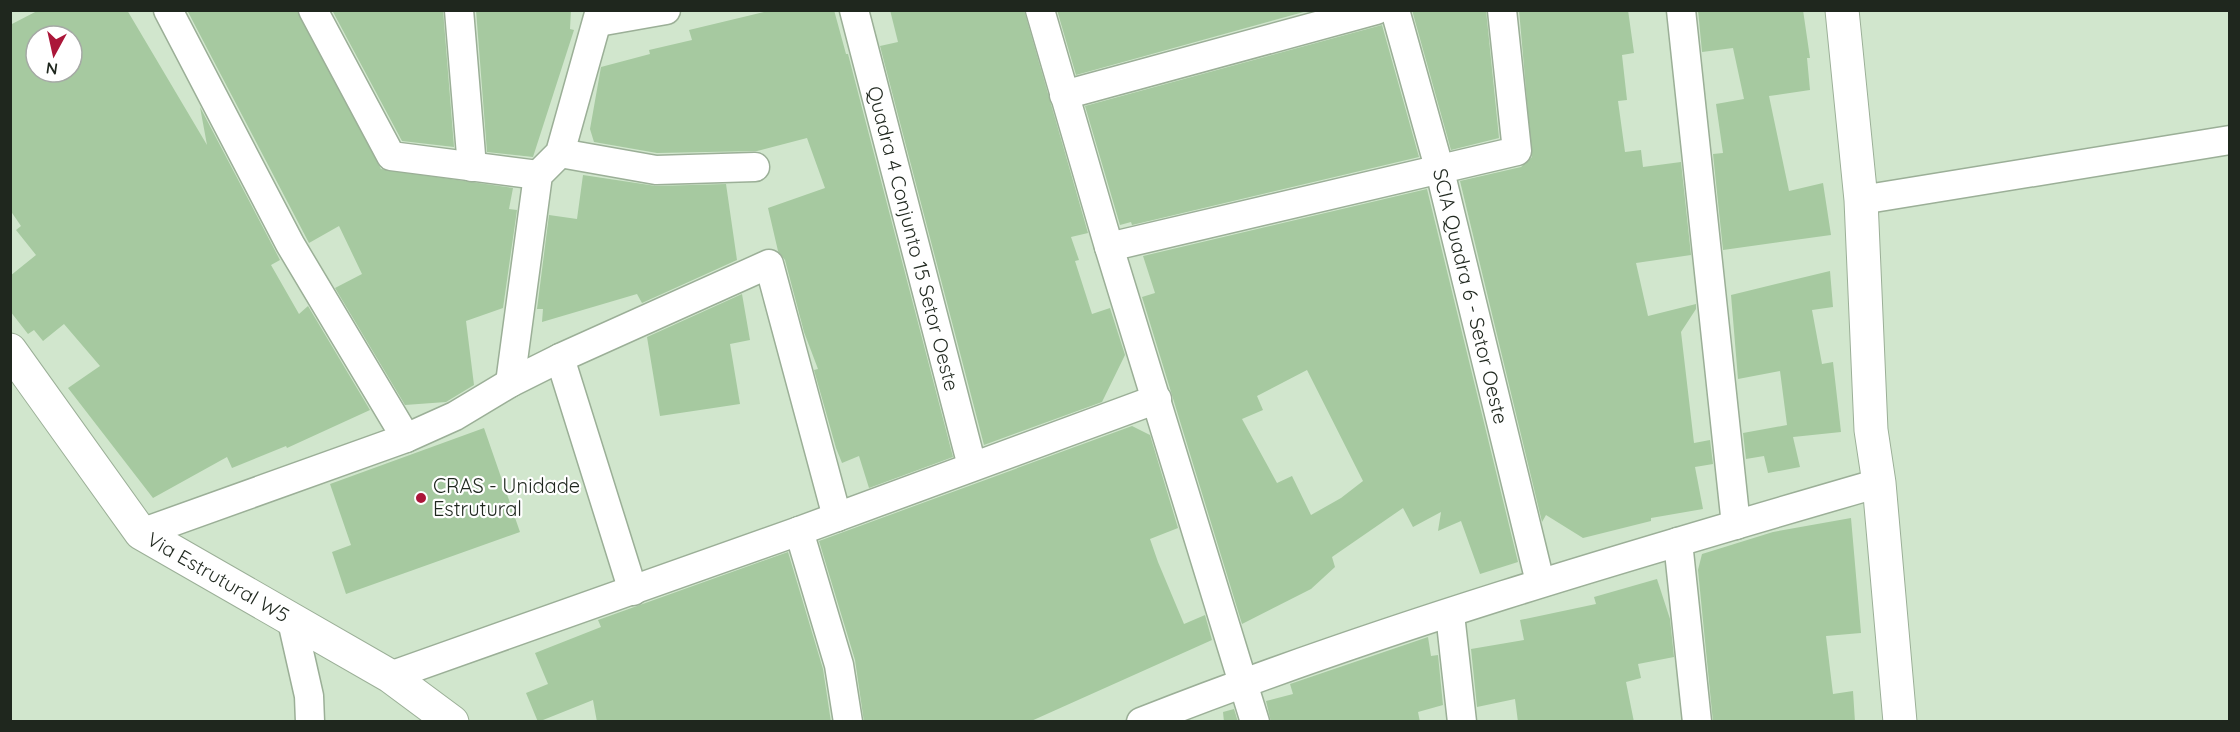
<svg xmlns="http://www.w3.org/2000/svg" width="2240" height="732" font-family="Quicksand,sans-serif">
<rect width="100%" height="100%" fill="#d1e6cd"/>
<!-- building -->
<g fill="#a6c9a0" fill-rule="evenodd">
<path d="M39 10H127L207 145 200 107 280 260 271 265 299 314 308 306 370 410 287 448 286 446 232 468 227 457 153 498 68 388 100 366 64 324 43 341 34 330 28 334 10 311V276L36 255 16 230 21 226 10 210V25ZM36 36H72V72H36Z"/>
<polygon points="187,10 297,10 381,169 513,188 509,209 517,210 503,308 466,321 474,385 446,402 405,405 335,288 362,274 339,226 309,243"/>
<polygon points="332,10 443,10 454,147 402,141"/>
<polygon points="476,10 571,10 570,29 574,30 533,157 487,152"/>
<polygon points="772,10 834,10 846,54 848,54 953,457 869,488 859,456 842,463 836,448 814,370 818,369 804,332 785,260 778,251 768,208 825,188 807,138 757,151 657,153 594,142 590,129 601,67 650,54 649,50 692,40 689,30"/>
<polygon points="890,10 1024,10 1088,233 1071,237 1079,260 1075,261 1092,314 1110,308 1125,355 1102,402 984,445 880,46 898,42"/>
<polygon points="1057,10 1311,10 1076,75"/>
<polygon points="1412,10 1486,10 1499,138 1451,150"/>
<polygon points="1519,10 1628,10 1634,53 1622,55 1627,100 1618,101 1625,152 1641,150 1643,167 1681,162 1691,255 1636,263 1648,316 1696,304 1696,309 1681,332 1694,443 1710,440 1713,464 1695,467 1703,509 1651,518 1651,521 1583,538 1546,515 1542,522 1460,181 1521,167 1532,157"/>
<polygon points="1698,10 1803,10 1810,58 1807,58 1810,90 1769,96 1789,191 1823,183 1831,235 1723,250 1713,154 1723,153 1716,104 1744,99 1733,48 1702,52"/>
<polygon points="1382,25 1419,157 1132,225 1131,222 1120,225 1085,106"/>
<polygon points="583,175 656,186 726,184 737,260 642,303 637,294 542,322 543,309 537,309 549,215 577,219"/>
<path d="M1427 189 1518 562 1480 574 1461 521 1438 531 1441 512 1413 527 1403 508 1332 557 1335 567 1311 589 1242 624 1142 297 1155 293 1143 256ZM1307 370 1363 481 1341 498 1311 515 1292 476 1277 483 1242 419 1263 410 1257 396Z"/>
<polygon points="1830,271 1833,307 1812,310 1822,364 1833,362 1841,432 1793,437 1800,467 1768,473 1764,456 1746,459 1743,433 1787,425 1780,371 1738,379 1731,295"/>
<polygon points="742,294 750,340 730,344 740,404 660,416 647,337"/>
<polygon points="1132,426 1150,435 1178,528 1150,539 1158,562 1184,624 1205,615 1212,640 1029,722 864,722 855,660 819,541"/>
<polygon points="484,428 520,532 346,594 332,552 351,545 330,484"/>
<polygon points="1851,518 1861,633 1826,636 1833,694 1853,691 1855,722 1713,722 1698,570 1702,554 1773,532"/>
<polygon points="788,552 823,669 831,722 597,722 593,700 538,722 526,693 548,684 535,653 601,627 598,620"/>
<polygon points="1657,579 1670,619 1674,657 1638,664 1641,678 1626,682 1634,722 1518,722 1515,699 1477,707 1471,649 1524,640 1520,620 1596,604 1594,597"/>
<polygon points="1428,637 1431,656 1438,655 1443,705 1418,712 1420,722 1271,722 1266,701 1293,694 1290,684"/>
<polygon points="1234,709 1238,722 1224,722 1223,712"/>
</g>
<g fill="none" stroke-linecap="round" stroke-linejoin="round">
<!-- minor casing -->
<g stroke="#9baf97" stroke-width="31">
<g id="minor">
<polyline points="168,10 290,244 406,438"/>
<polyline points="313,10 391,156 538,175"/>
<polyline points="459,10 472,167"/>
<path id="s1" d="M854 10 972 466"/>
<polyline points="1040,10 1109,247 1255,722"/>
<path id="s2" d="M1395 10 1440 171 1540 582"/>
<polyline points="1681,10 1736,525"/>
<polyline points="598,22 666,10"/>
<polyline points="1064,95 1376,10"/>
<polyline points="560,153 656,170 755,167"/>
<polyline points="1861,200 2230,140"/>
<polyline points="1109,247 1517,151 1502,10"/>
<polyline points="560,358 633,591"/>
<polyline points="510,383 538,175 560,153 600,10"/>
<polyline points="799,531 839,665 848,722"/>
<polyline points="141,533 406,438 455,416 510,383 560,358 769,264 837,517"/>
<polyline points="1678,542 1697,722"/>
<polyline points="1450,614 1462,722"/>
<polyline points="292,621 309,696 310,722"/>
<polyline points="390,676 799,531 1157,399"/>
<path d="M1141 722C1382 627 1631 555 1879 483"/>
</g>
</g>
<!-- tertiary casing -->
<g stroke="#9baf97" stroke-width="35">
<g id="tertiary">
<polyline points="1842,10 1861,200 1871,430 1879,483 1900,722"/>
<path id="s3" d="M10 350 141 533 390 676 452 722"/>
</g>
</g>
<!-- minor -->
<use href="#minor" stroke="#fff" stroke-width="28"/>
<!-- tertiary -->
<use href="#tertiary" stroke="#fff" stroke-width="33"/>
</g>
<!-- markers -->
<circle fill="#ab1639" stroke="#fff" stroke-width="2" cx="421" cy="498" r="6"/>
<g text-anchor="middle" stroke-width="4.5" stroke-linejoin="round" paint-order="stroke">
<!-- street labels -->
<g font-size="20" fill="#1f271e" stroke="#fff">
<text dy="7" stroke="none"><textPath href="#s1" startOffset="236">Quadra 4 Conjunto 15 Setor Oeste</textPath></text>
<text dy="7" stroke="none"><textPath href="#s2" startOffset="296">SCIA Quadra 6 - Setor Oeste</textPath></text>
<text dy="7" stroke="none"><textPath href="#s3" startOffset="314">Via Estrutural W5</textPath></text>
</g>
<!-- poi labels -->
<g font-size="20" fill="#1f271e" stroke="#fff" text-anchor="start">
<text x="433" y="493">CRAS - Unidade<tspan x="433" dy="23">Estrutural</tspan></text>
</g>
</g>
<!-- border -->
<rect width="2240" height="732" fill="none" stroke="#1f271e" stroke-width="24"/>
<!-- north arrow -->
<g transform="translate(54 54) rotate(188)"><circle r="28" fill="#ffffff" stroke="#a5a9a5" stroke-width="1.5"/>
<path d="M0-4.5L10 22L0 15L-10 22Z" fill="#ab1639"/>
<text y="-9" font-size="16" font-weight="bold" text-anchor="middle" fill="#1f271e">N</text>
</g>
</svg>
